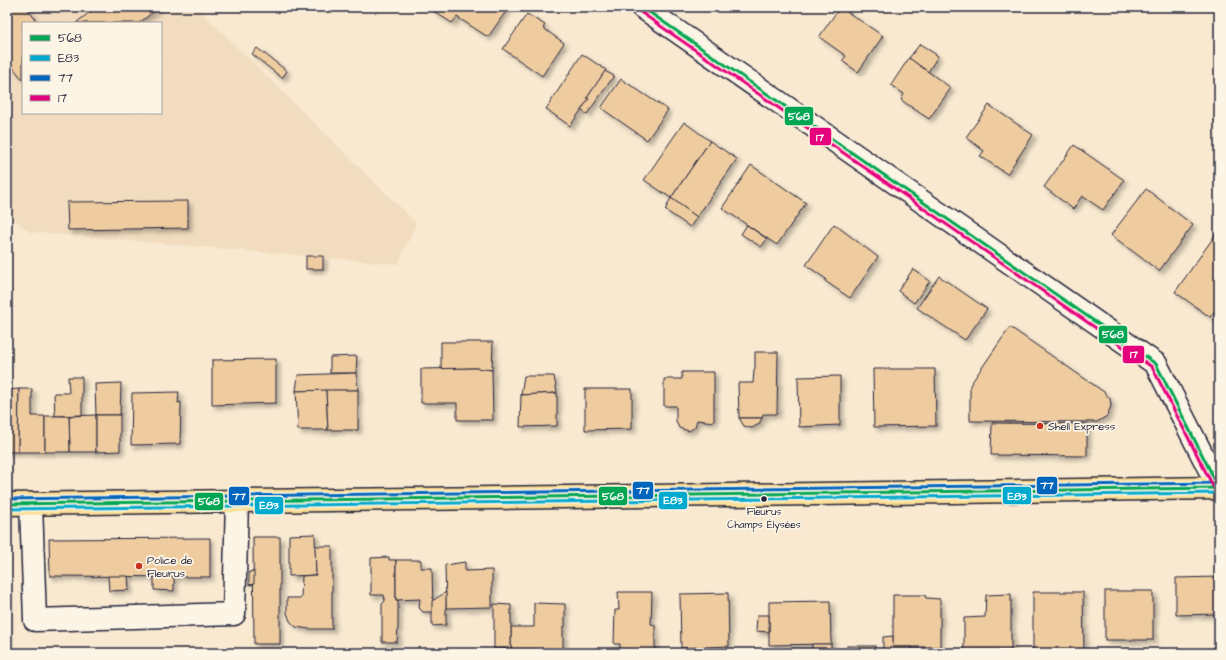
<svg xmlns="http://www.w3.org/2000/svg" width="1226" height="660" font-family="'Architects Daughter',sans-serif">
<defs>
<filter id="shadow"><feDropShadow dx="3.5" dy="3.5" stdDeviation="2" flood-color="#0004"/></filter>
</defs>
<rect width="100%" height="100%" fill="#f8e9d0"/>
<filter id="ink" filterUnits="userSpaceOnUse"><feTurbulence type="fractalNoise" baseFrequency=".025" numOctaves="2"/><feDisplacementMap in="SourceGraphic" scale="8" xChannelSelector="R" yChannelSelector="G"/><feConvolveMatrix kernelMatrix="1 2 1 2 8 2 1 2 1" color-interpolation-filters="sRGB"/></filter>
<g filter="url(#ink)">
<!-- built -->
<path fill="#f1dcbf" fill-rule="evenodd" d="M7 7H41L44 12 51 7H196L416 223 398 264 30 232 7 213ZM23 23H161V113H23Z"/>
<!-- building -->
<g fill="#efcca0" stroke="#22223b" filter="url(#shadow)">
<polygon points="7,7 26,7 38,23 23,23 23,80 7,60"/>
<polygon points="96,7 156,7 157,9 139,23 76,23"/>
<polygon points="436,7 509,7 488,37 457,17 452,23 433,11"/>
<polygon points="840,7 883,36 858,72 842,61 846,56 819,37"/>
<polygon points="527,14 545,25 543,28 564,43 542,76 503,49"/>
<polygon points="920,44 938,56 928,72 909,58"/>
<polygon points="257,48 287,71 282,78 252,54"/>
<polygon points="582,54 606,70 587,98 589,99 570,126 546,109"/>
<polygon points="909,58 951,88 929,119 901,100 904,94 891,85"/>
<polygon points="605,71 614,76 587,114 581,110 589,99 587,98"/>
<polygon points="621,79 668,110 647,140 601,108"/>
<polygon points="989,105 1033,135 1007,174 980,156 984,151 966,137"/>
<polygon points="684,122 710,141 671,198 644,180"/>
<polygon points="710,141 737,159 697,217 671,198"/>
<polygon points="1074,145 1124,180 1103,210 1082,196 1073,209 1044,187"/>
<polygon points="751,165 806,203 777,245 722,208"/>
<polygon points="1146,189 1193,225 1159,271 1111,235"/>
<polygon points="671,198 697,217 690,227 665,210"/>
<polygon points="188,201 188,228 68,230 67,202"/>
<polygon points="834,224 878,257 850,298 825,281 826,279 806,265"/>
<polygon points="747,225 767,239 761,247 741,234"/>
<polygon points="1218,231 1219,305 1210,317 1175,292"/>
<rect x="306" y="256" width="17" height="13"/>
<polygon points="913,269 930,281 914,303 898,291"/>
<polygon points="939,276 987,309 965,340 917,308"/>
<polygon points="1010,327 1104,392 1110,399 1111,406 1107,416 1097,422 970,421 970,385"/>
<polygon points="441,342 493,342 492,370 475,368 441,369"/>
<polygon points="755,352 778,352 777,414 763,414 762,418 739,418 738,383 753,383 754,370 755,368"/>
<polygon points="357,356 356,373 330,373 330,357"/>
<polygon points="276,359 276,403 212,405 212,360"/>
<polygon points="475,368 492,370 493,420 457,420 457,403 421,403 421,369"/>
<polygon points="873,369 935,369 936,426 874,427"/>
<polygon points="682,372 714,372 714,422 697,420 695,427 689,431 679,428 676,421 676,406 664,406 664,379 682,379"/>
<polygon points="356,373 358,390 296,391 298,375"/>
<polygon points="524,376 554,376 557,393 521,395"/>
<polygon points="840,376 840,425 799,427 798,377"/>
<polygon points="68,377 82,377 82,415 55,416 54,393 69,393"/>
<polygon points="121,383 120,415 96,415 95,384"/>
<polygon points="19,389 18,452 7,452 7,390"/>
<polygon points="19,389 32,389 32,416 45,416 45,452 18,452"/>
<polygon points="585,389 632,389 632,429 585,430"/>
<polygon points="326,390 328,430 298,430 296,391"/>
<polygon points="326,390 358,390 358,430 328,430"/>
<polygon points="179,392 178,403 181,402 180,444 131,445 132,393"/>
<polygon points="557,393 557,426 520,427 521,395"/>
<polygon points="96,415 96,452 70,452 69,416"/>
<polygon points="96,415 120,415 120,451 96,452"/>
<polygon points="45,416 69,416 70,452 45,452"/>
<polygon points="739,418 762,418 759,424 752,428 744,426"/>
<polygon points="992,423 1087,424 1087,456 991,455"/>
<polygon points="315,534 316,575 289,576 289,535"/>
<polygon points="253,537 280,537 280,644 254,644"/>
<polygon points="210,538 210,577 50,576 49,539"/>
<polygon points="315,546 332,546 332,629 309,629 296,627 290,621 287,613 287,598 301,598 302,576 316,575"/>
<polygon points="389,557 389,560 396,560 396,600 398,600 398,626 397,642 382,642 382,604 385,601 384,595 371,595 371,558"/>
<polygon points="396,560 421,560 421,568 432,568 433,612 423,612 419,608 420,599 396,600"/>
<polygon points="465,562 465,571 492,570 492,607 446,608 445,565"/>
<polygon points="254,571 254,584 249,585 249,572"/>
<polygon points="108,576 128,576 129,590 109,591"/>
<polygon points="154,577 174,577 174,591 154,590"/>
<polygon points="1219,577 1219,614 1176,615 1176,578"/>
<polygon points="7,588 8,653 7,653"/>
<rect x="1105" y="591" width="48" height="49"/>
<polygon points="446,592 446,625 432,626 432,601"/>
<polygon points="618,592 652,592 651,624 655,625 655,652 620,652 620,644 614,644 615,610 619,610"/>
<polygon points="1033,592 1083,592 1084,653 1033,653"/>
<polygon points="728,593 729,646 681,648 680,594"/>
<polygon points="1011,594 1011,650 964,650 964,618 985,617 986,595"/>
<polygon points="893,595 925,595 926,598 940,599 940,647 893,647"/>
<polygon points="830,601 831,644 769,645 769,602"/>
<polygon points="534,603 565,604 565,627 563,627 563,653 511,653 511,627 534,627"/>
<polygon points="494,604 511,605 511,649 494,649"/>
<polygon points="757,615 769,615 769,632 756,631"/>
<polygon points="893,636 893,647 912,647 912,653 883,653 883,637"/>
<rect x="812" y="644" width="19" height="9"/>
<rect x="847" y="646" width="28" height="7"/>
<rect x="500" y="649" width="11" height="4"/>
<rect x="975" y="650" width="36" height="3"/>
</g>
<g fill="none" stroke-linecap="round" stroke-linejoin="round">
<!-- minor casing -->
<g stroke="#22223b" stroke-width="25">
<g id="minor">
<polyline points="642,7 1156,364 1219,488"/>
<polyline points="31,504 35,620 234,614 237,501"/>
</g>
</g>
<!-- major casing -->
<g stroke="#22223b" stroke-width="25">
<polyline id="major" points="7,504 816,494 1219,488"/>
</g>
<!-- minor -->
<use href="#minor" stroke="#fcf5e5" stroke-width="22"/>
<!-- major -->
<use href="#major" stroke="#fcde96" stroke-width="22"/>
<!-- bus-1 casing -->
<g stroke="#fcf5e5" stroke-width="6">
<g id="bus-1">
<polyline points="642,7 1156,364 1219,488"/>
<polyline points="7,504 1219,488"/>
</g>
</g>
<!-- bus-2 casing -->
<g stroke="#fcf5e5" stroke-width="6">
<polyline id="bus-2" points="7,509 1219,493"/>
</g>
<!-- bus-3 casing -->
<g stroke="#fcf5e5" stroke-width="6">
<polyline id="bus-3" points="7,499 1219,483"/>
</g>
<!-- bus-4 casing -->
<g stroke="#fcf5e5" stroke-width="6">
<polyline id="bus-4" points="639,11 1152,367 1215,490"/>
</g>
<!-- bus-1 -->
<use href="#bus-1" stroke="#00a651" stroke-width="3"/>
<!-- bus-2 -->
<use href="#bus-2" stroke="#00a9ce" stroke-width="3"/>
<!-- bus-3 -->
<use href="#bus-3" stroke="#0065bd" stroke-width="3"/>
<!-- bus-4 -->
<use href="#bus-4" stroke="#e5007d" stroke-width="3"/>
</g>
</g>
<!-- markers -->
<g fill="#c8321e" stroke="#fcf5e5" stroke-width="1.5">
<circle cx="1040" cy="426" r="4"/>
<circle cx="139" cy="566" r="4"/>
</g>
<circle fill="#22223b" stroke="#fcf5e5" stroke-width="1.5" cx="764" cy="499" r="3.5"/>
<g text-anchor="middle" stroke-width="3.5" stroke-linejoin="round" paint-order="stroke">
<!-- bus labels -->
<g font-size="10" fill="#22223b" stroke="#fcf5e5">
<text x="764" y="515">Fleurus<tspan x="764" dy="13">Champs Élysées</tspan></text>
</g>
<!-- poi labels -->
<g font-size="11" fill="#22223b" stroke="#fcf5e5" text-anchor="start">
<text x="1048" y="430">Shell Express</text>
<text x="147" y="564">Police de<tspan x="147" dy="13">Fleurus</tspan></text>
</g>
</g>
<g stroke="#fcf5e5" stroke-width="1.5">
<rect x="784" y="106" width="30" height="20" rx="4" fill="#00a651"/>
<rect x="809" y="127" width="23" height="19" rx="4" fill="#e5007d"/>
<rect x="1098" y="325" width="30" height="19" rx="4" fill="#00a651"/>
<rect x="1122" y="345" width="23" height="19" rx="4" fill="#e5007d"/>
<rect x="1036" y="476" width="22" height="19" rx="4" fill="#0065bd"/>
<rect x="632" y="481" width="22" height="19" rx="4" fill="#0065bd"/>
<rect x="1002" y="486" width="30" height="19" rx="4" fill="#00a9ce"/>
<rect x="228" y="486" width="22" height="20" rx="4" fill="#0065bd"/>
<rect x="598" y="486" width="30" height="20" rx="4" fill="#00a651"/>
<rect x="658" y="491" width="30" height="19" rx="4" fill="#00a9ce"/>
<rect x="194" y="492" width="30" height="19" rx="4" fill="#00a651"/>
<rect x="254" y="496" width="30" height="19" rx="4" fill="#00a9ce"/>
</g>
<g font-size="11" text-anchor="middle" font-weight="bold" fill="#fff">
<text x="799" y="120">568</text>
<text x="820" y="141">17</text>
<text x="1113" y="338">568</text>
<text x="1134" y="358">17</text>
<text x="1047" y="489">77</text>
<text x="643" y="494">77</text>
<text x="1017" y="500">E83</text>
<text x="239" y="500">77</text>
<text x="613" y="500">568</text>
<text x="673" y="504">E83</text>
<text x="209" y="505">568</text>
<text x="269" y="509">E83</text>
</g>
<!-- margin -->
<rect width="1226" height="660" fill="none" stroke="#fcf5e5" stroke-width="24"/>
<rect x="12" y="12" width="1202" height="636" fill="none" stroke="#22223b" stroke-width="1.5" filter="url(#ink)"/>
<!-- legend -->
<rect x="22" y="22" width="140" height="92" fill="#fcf5e5" stroke="#a5a1a1"/>
<rect x="30" y="35" width="20" height="6" fill="#00a651" stroke="#a5a1a1"/>
<text x="58" y="42" font-size="12" fill="#22223b">568</text>
<rect x="30" y="55" width="20" height="6" fill="#00a9ce" stroke="#a5a1a1"/>
<text x="58" y="62" font-size="12" fill="#22223b">E83</text>
<rect x="30" y="75" width="20" height="6" fill="#0065bd" stroke="#a5a1a1"/>
<text x="58" y="82" font-size="12" fill="#22223b">77</text>
<rect x="30" y="95" width="20" height="6" fill="#e5007d" stroke="#a5a1a1"/>
<text x="58" y="102" font-size="12" fill="#22223b">17</text>
</svg>
